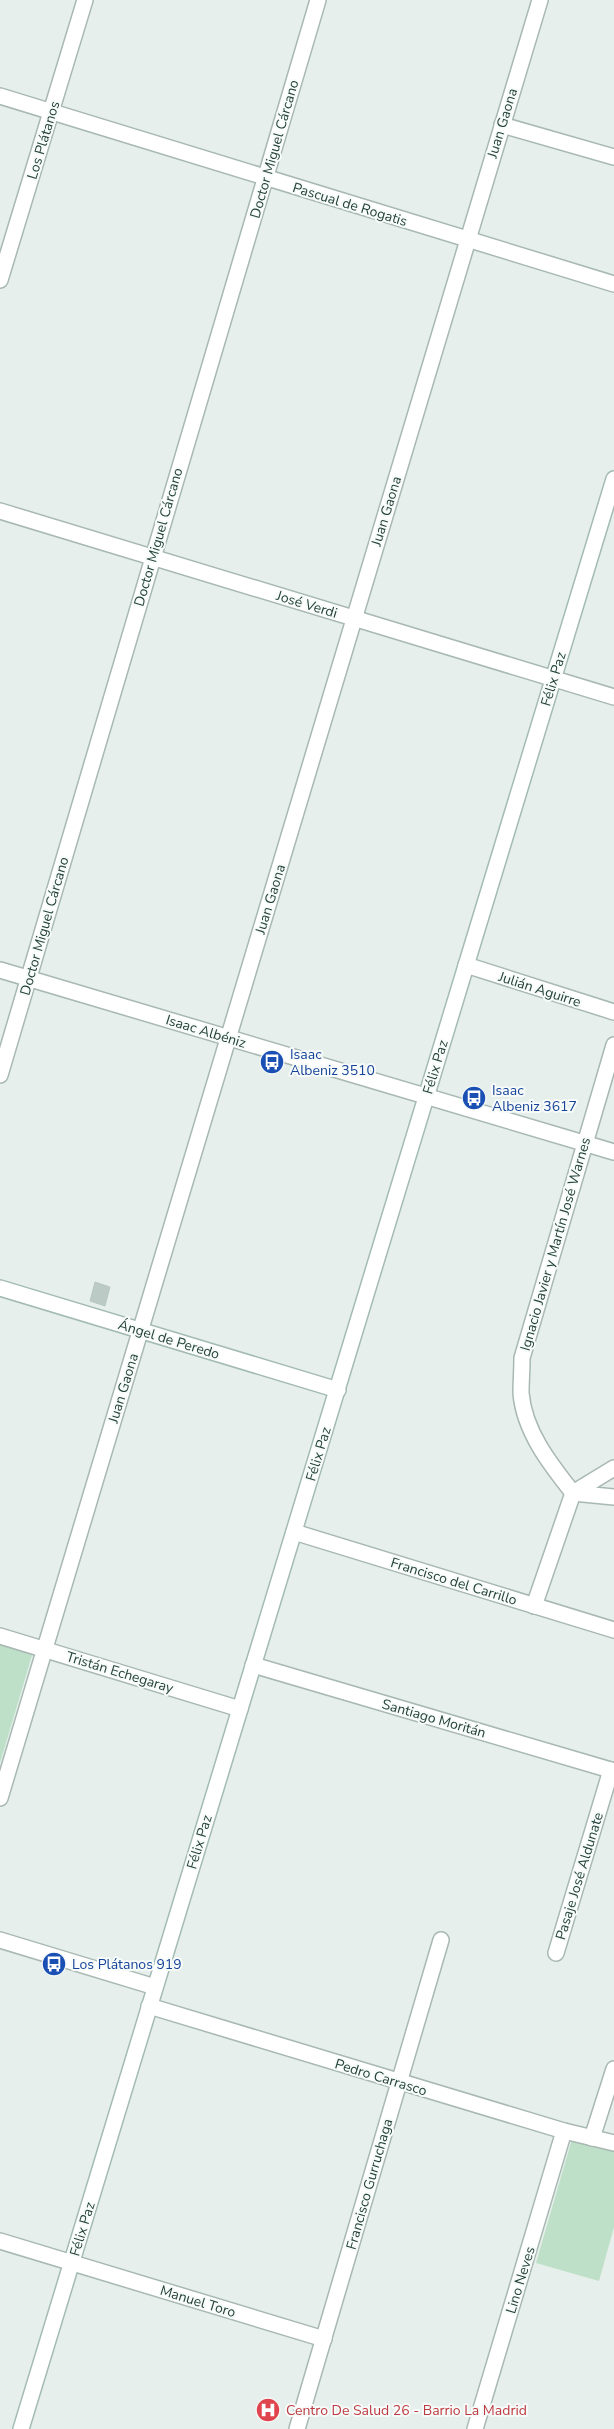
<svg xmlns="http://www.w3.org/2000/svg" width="614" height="2429" font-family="'Nunito Sans',sans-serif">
<rect width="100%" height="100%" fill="#e6efeb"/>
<!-- green -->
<g fill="#bfe0c8">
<polygon points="0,1642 33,1652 0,1763"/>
<polygon points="572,2139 614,2149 614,2227 599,2281 536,2263"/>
</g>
<!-- building -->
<polygon fill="#bbcac4" stroke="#b8c9c2" points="95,1282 110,1287 105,1306 90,1301"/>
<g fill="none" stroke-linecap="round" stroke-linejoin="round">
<!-- minor casing -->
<g stroke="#a8b8b2" stroke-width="18">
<g id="minor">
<polyline points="0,96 614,284"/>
<polyline points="502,125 614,157"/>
<polyline points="0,280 85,0"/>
<polyline points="0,511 614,697"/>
<polyline points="466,965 614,1012"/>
<polyline points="0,970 614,1152"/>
<polyline points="0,1075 318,0"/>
<path d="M573 1493C550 1464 524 1431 521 1393 521 1382 522 1370 522 1358L614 1045"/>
<polyline points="573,1493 614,1497"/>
<polyline points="294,1532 614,1630"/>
<polyline points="534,1606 573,1493 614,1468"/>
<polyline points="0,1636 240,1709"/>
<polyline points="253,1665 614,1771"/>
<polyline points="0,1798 540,0"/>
<polyline points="0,1940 155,1987"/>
<polyline points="556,1953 611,1770"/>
<polyline points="149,2006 564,2131 614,2143"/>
<polyline points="592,2138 614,2069"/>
<polyline points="0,2241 324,2339"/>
<polyline points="297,2429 441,1940"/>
<polyline points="475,2429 564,2131"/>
</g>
</g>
<!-- secondary casing -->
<g stroke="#a4bbb3" stroke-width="18">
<g id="secondary">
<polyline points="0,1288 338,1390"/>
<polyline points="21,2429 614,479"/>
</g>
</g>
<!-- minor -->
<use href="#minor" stroke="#fff" stroke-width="15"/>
<!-- secondary -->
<use href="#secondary" stroke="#fff" stroke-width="15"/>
</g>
<!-- icons -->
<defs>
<g id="bus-disc" transform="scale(1.25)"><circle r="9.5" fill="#1a4fb4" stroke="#f7fbf9"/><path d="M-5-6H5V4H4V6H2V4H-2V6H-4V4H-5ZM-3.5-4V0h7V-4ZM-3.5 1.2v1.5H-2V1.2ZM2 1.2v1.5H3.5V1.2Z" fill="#fff"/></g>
<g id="hospital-disc" transform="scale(1.25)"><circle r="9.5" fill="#e0444e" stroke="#f7fbf9"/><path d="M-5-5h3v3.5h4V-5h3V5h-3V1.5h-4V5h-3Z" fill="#fff"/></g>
</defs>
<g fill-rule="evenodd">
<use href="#bus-disc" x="272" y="1062"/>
<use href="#bus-disc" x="474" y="1098"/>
<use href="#bus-disc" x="54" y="1964"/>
<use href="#hospital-disc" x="268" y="2410"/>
</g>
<g text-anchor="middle" stroke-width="4" stroke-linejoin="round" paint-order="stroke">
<!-- street labels -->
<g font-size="14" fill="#24423a" stroke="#f7fbf9">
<text transform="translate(502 123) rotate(-73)" y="5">Juan Gaona</text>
<text transform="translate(43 140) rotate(-73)" y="5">Los Plátanos</text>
<text transform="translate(274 149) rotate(-74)" y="5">Doctor Miguel Cárcano</text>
<text transform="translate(350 204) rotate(17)" y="5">Pascual de Rogatis</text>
<text transform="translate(386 511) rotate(-73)" y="5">Juan Gaona</text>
<text transform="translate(158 537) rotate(-74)" y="5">Doctor Miguel Cárcano</text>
<text transform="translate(307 604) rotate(17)" y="5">José Verdi</text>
<text transform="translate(553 679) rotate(-73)" y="5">Félix Paz</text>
<text transform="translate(270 899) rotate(-73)" y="5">Juan Gaona</text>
<text transform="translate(44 926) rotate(-74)" y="5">Doctor Miguel Cárcano</text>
<text transform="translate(540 989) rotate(18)" y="5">Julián Aguirre</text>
<text transform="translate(206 1031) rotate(17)" y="5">Isaac Albéniz</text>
<text transform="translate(435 1067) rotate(-73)" y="5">Félix Paz</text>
<text transform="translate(555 1244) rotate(-74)" y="5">Ignacio Javier y Martín José Warnes</text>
<text transform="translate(169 1339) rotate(17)" y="5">Ángel de Peredo</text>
<text transform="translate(123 1388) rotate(-73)" y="5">Juan Gaona</text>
<text transform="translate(318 1454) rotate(-73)" y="5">Félix Paz</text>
<text transform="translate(454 1581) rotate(17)" y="5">Francisco del Carrillo</text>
<text transform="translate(120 1672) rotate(17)" y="5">Tristán Echegaray</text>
<text transform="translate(434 1718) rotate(16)" y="5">Santiago Moritán</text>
<text transform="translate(199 1842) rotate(-73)" y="5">Félix Paz</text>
<text transform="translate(579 1876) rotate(-73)" y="5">Pasaje José Aldunate</text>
<text transform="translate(381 2077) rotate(17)" y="5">Pedro Carrasco</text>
<text transform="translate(369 2184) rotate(-74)" y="5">Francisco Gurruchaga</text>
<text transform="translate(82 2229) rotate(-73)" y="5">Félix Paz</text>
<text transform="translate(520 2280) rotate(-73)" y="5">Lino Neves</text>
<text transform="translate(198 2301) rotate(17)" y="5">Manuel Toro</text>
</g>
<!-- transit labels -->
<g font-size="14" fill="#164399" stroke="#f7fbf9" text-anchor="start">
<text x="290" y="1059">Isaac<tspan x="290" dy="16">Albeniz 3510</tspan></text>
<text x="492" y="1095">Isaac<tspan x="492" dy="16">Albeniz 3617</tspan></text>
<text x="72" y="1969">Los Plátanos 919</text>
</g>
<!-- health labels -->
<g font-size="14" fill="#be3a42" stroke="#f7fbf9" text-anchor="start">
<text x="286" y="2415">Centro De Salud 26 - Barrio La Madrid</text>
</g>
</g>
</svg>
